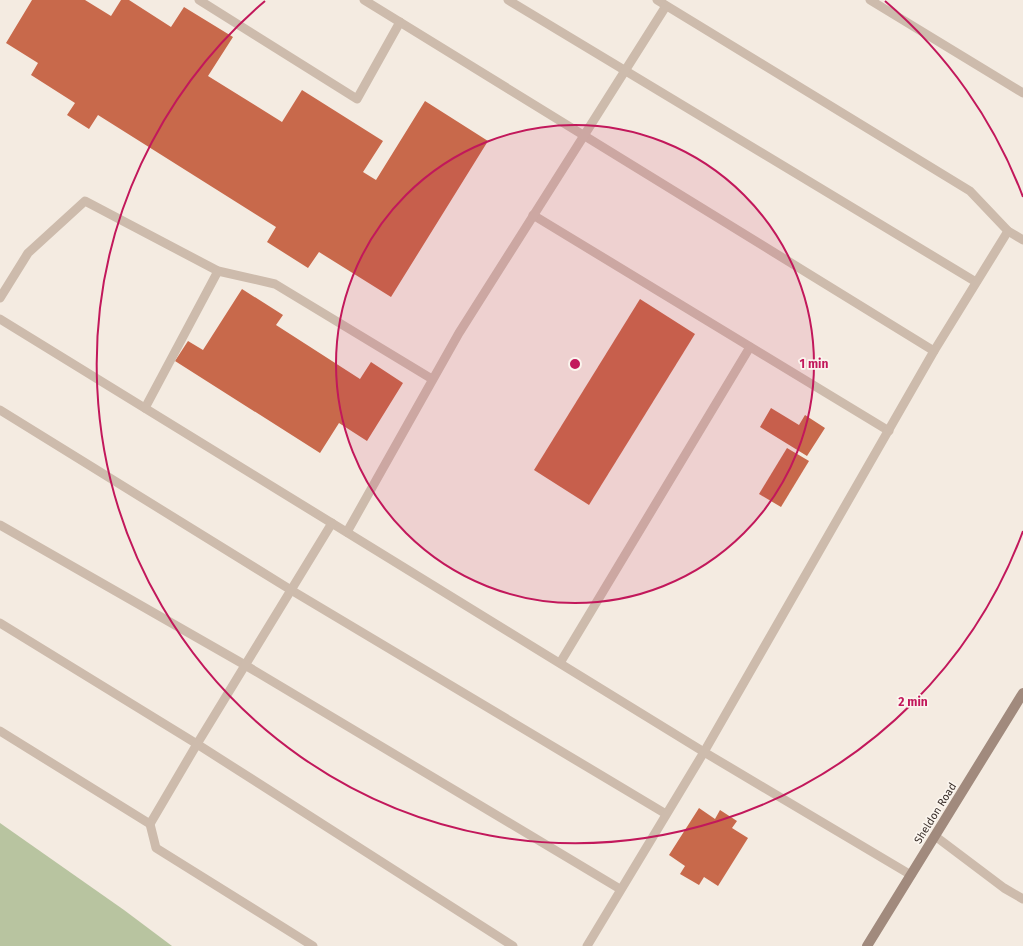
<svg xmlns="http://www.w3.org/2000/svg" width="1023" height="946" font-family="'Fira Sans',sans-serif">
<rect width="100%" height="100%" fill="#f4ebe1"/>
<!-- green -->
<polygon fill="#b8c4a0" points="0,823 124,910 172,946 0,946"/>
<!-- building -->
<g fill="#c8694b">
<polygon points="32,0 85,0 111,16 121,0 129,0 171,27 184,7 233,37 208,76 282,122 302,90 383,141 363,172 376,180 425,101 488,141 391,297 319,252 308,268 267,242 276,227 98,115 89,129 67,115 75,103 31,75 38,63 6,43"/>
<polygon points="242,289 283,315 276,325 360,379 371,362 403,383 367,441 339,423 320,453 175,361 188,341 203,350"/>
<polygon points="640,299 695,334 589,505 534,470"/>
<polygon points="771,408 799,425 805,415 825,428 807,456 760,427"/>
<polygon points="787,448 809,461 781,507 759,494"/>
<polygon points="699,808 715,819 720,810 737,821 732,828 748,838 718,886 704,877 699,885 680,874 685,866 669,855"/>
</g>
<g fill="none" stroke-linecap="round" stroke-linejoin="round">
<!-- lane -->
<g stroke="#cdbbac" stroke-width="9">
<polyline points="199,0 357,99 400,22"/>
<polyline points="364,0 934,351"/>
<polyline points="508,0 976,282"/>
<polyline points="657,0 970,191 1008,231 1023,240"/>
<polyline points="870,0 1023,93"/>
<polyline points="533,215 889,431"/>
<polyline points="0,298 28,253 85,201 218,271 275,284 432,379"/>
<polyline points="0,319 704,752 911,875"/>
<polyline points="145,408 218,271"/>
<polyline points="0,410 291,590 666,814"/>
<polyline points="0,525 245,665 620,889"/>
<polyline points="347,532 459,333 666,6"/>
<polyline points="0,623 197,744 332,523"/>
<polyline points="560,663 750,347"/>
<polyline points="0,731 150,824 197,744 513,946"/>
<polyline points="150,824 156,848 313,946"/>
<polyline points="935,836 1004,888 1023,899"/>
<polyline points="587,946 704,752 934,351 1008,231"/>
</g>
<!-- secondary -->
<polyline stroke="#a18a7d" stroke-width="10" points="867,946 1023,693"/>
</g>
<!-- distance rings -->
<circle cx="575" cy="364" r="239" fill="#c2185b" fill-opacity=".12"/>
<g fill="none" stroke="#c2185b" stroke-width="2">
<circle cx="575" cy="364" r="239"/>
<path d="M1023 531A478 478 0 1 1 265 1M885 1A478 478 0 0 1 1023 197"/>
</g>
<g text-anchor="middle" stroke-width="3.5" stroke-linejoin="round" paint-order="stroke">
<!-- street labels -->
<g font-size="11" fill="#3b302b" stroke="#fbf5ee">
<text transform="translate(935 813) rotate(-58)" y="4">Sheldon Road</text>
</g>
</g>
<circle cx="575" cy="364" r="6" fill="#c2185b" stroke="#fbf5ee" stroke-width="2"/>
<g font-size="12" text-anchor="middle" font-weight="bold" fill="#c2185b" stroke="#fbf5ee" stroke-width="3.5" stroke-linejoin="round" paint-order="stroke">
<text x="814" y="368">1 min</text>
<text x="913" y="706">2 min</text>
</g>
</svg>
